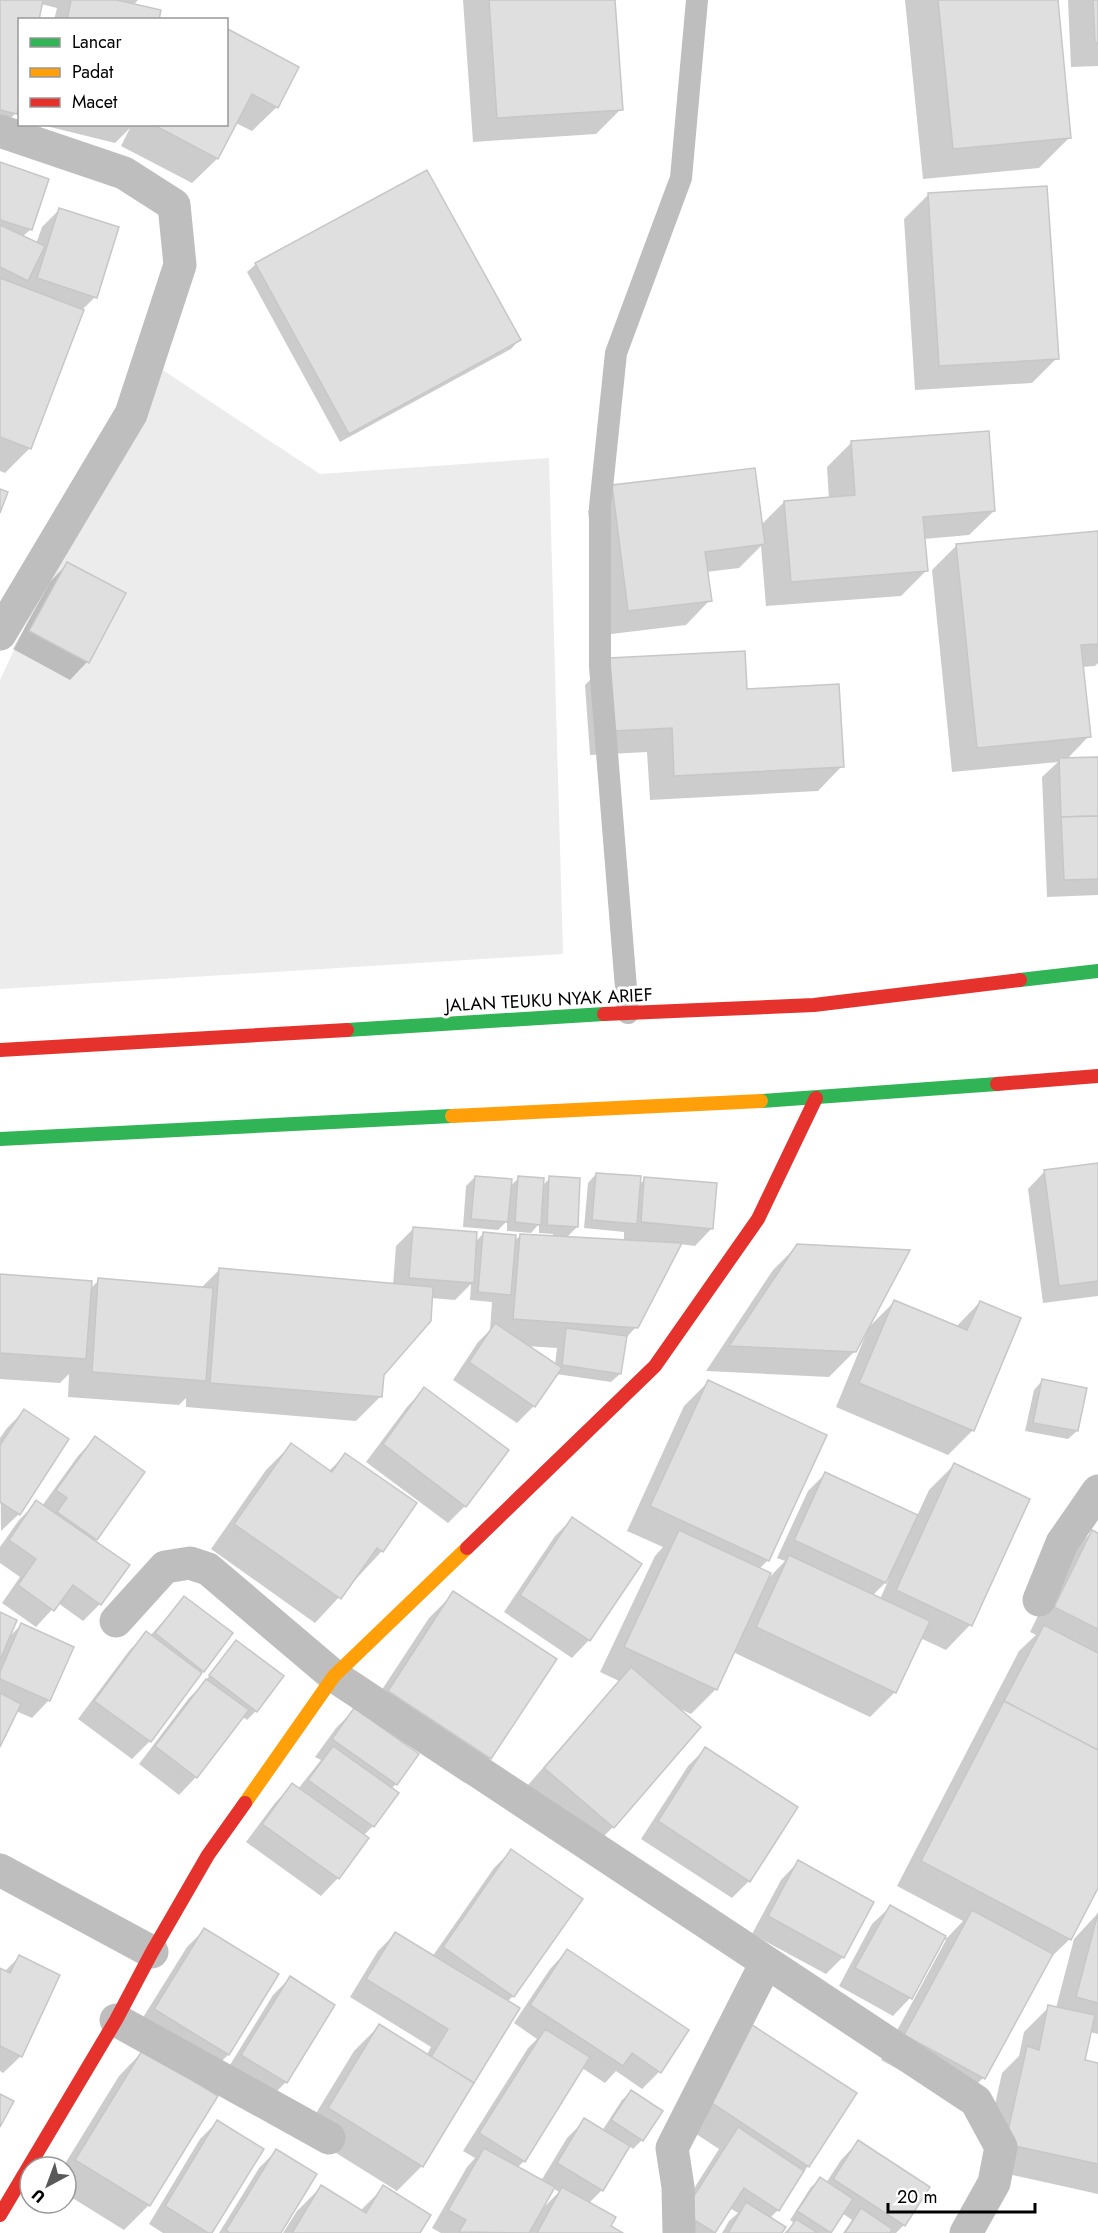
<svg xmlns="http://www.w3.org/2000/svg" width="1098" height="2233" font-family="Jost,sans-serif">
<rect width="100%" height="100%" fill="#fff"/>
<!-- green -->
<polygon fill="#ececec" points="149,361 320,474 549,458 563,954 0,989 0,680"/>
<!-- shadow -->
<g fill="#0003" fill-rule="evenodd">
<polygon points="0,0 138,0 133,5 157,20 54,20 57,8 41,4 20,20 16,113 0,128"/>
<polygon points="463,0 613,0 621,109 596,134 473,142"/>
<polygon points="905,0 1056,0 1070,137 1039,168 923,179"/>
<polygon points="1068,0 1098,0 1098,66 1071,67"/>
<polygon points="226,30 277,107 252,131 236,123 217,159 192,183 121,146 130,128 115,143 38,124 226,124"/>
<polygon points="0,164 47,180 30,230 22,237 36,244 42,227 59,210 95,297 82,310 30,448 5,473 0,471"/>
<polygon points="929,194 1057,358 1032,383 915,390 904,219"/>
<polygon points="256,264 519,340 511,349 340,442 247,272"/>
<polygon points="851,443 994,511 969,535 924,539 926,571 901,596 766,606 761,546 739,568 706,572 710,600 686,625 603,635 588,511 612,486 761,525 784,502 829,499 827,467"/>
<polygon points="1098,533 1098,663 1095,666 1082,667 1089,736 1066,760 1098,758 1098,895 1047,897 1042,777 1058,762 952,772 932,570 956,546"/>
<polygon points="67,564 124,594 87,662 70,680 13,649 50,582"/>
<polygon points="610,660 746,691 842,766 818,791 650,800 647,752 590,755 585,685"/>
<polygon points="1098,1165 1098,1296 1043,1303 1028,1189 1045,1171"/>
<path d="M596 1174 639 1185 645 1179 712 1228 695 1246 680 1244 636 1327 625 1339 620 1374 611 1382 556 1374 534 1406 517 1423 453 1380 478 1342 490 1330 492 1302 470 1300 471 1284 455 1300 431 1298 383 1375 381 1396 356 1421 186 1407V1398L179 1405 68 1397 69 1374 60 1383 0 1379V1276L90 1289 99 1280 201 1288 219 1270 393 1285 396 1246 414 1228 475 1242 483 1234 513 1242 521 1235 553 1237V1234L539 1233V1224L531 1233 507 1231V1221L498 1230 463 1227 466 1186 475 1177 509 1187 519 1178 542 1186 550 1178 577 1227 566 1238 624 1241V1232L584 1228 588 1183ZM526 1346 557 1348 555 1365Z"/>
<polygon points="798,1245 868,1328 894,1302 956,1327 980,1302 973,1430 948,1455 836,1407 866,1334 864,1334 854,1352 829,1377 706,1371 773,1270"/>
<polygon points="1042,1381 1077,1431 1068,1439 1025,1431 1034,1390"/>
<path d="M708 1382 768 1560 759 1569 766 1581 785 1561 777 1558 808 1491 825 1474 917 1516 929 1490 954 1465 1028 1500 970 1625 946 1650 920 1638 895 1692 870 1717 733 1652 716 1689 691 1714 678 1708 613 1827 589 1851 521 1793 619 1681 600 1672 655 1556 663 1547 627 1531 684 1406ZM889 1579 880 1599 872 1596Z"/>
<polygon points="424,1389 465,1506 448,1523 366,1462 407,1407"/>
<polygon points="24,1411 19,1514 1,1531 0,1438 7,1428"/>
<polygon points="95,1438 96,1539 93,1541 100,1604 83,1621 58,1603 36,1627 2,1603 20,1577 0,1563 0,1547 19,1520 37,1502 42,1506 78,1456"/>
<polygon points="291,1445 328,1472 345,1455 415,1504 382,1551 315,1623 211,1549 266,1470"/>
<polygon points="572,1519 640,1564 589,1640 572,1658 504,1612 555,1536"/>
<polygon points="1092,1532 1098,1535 1098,1884 1070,1939 1047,1961 983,2078 959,2102 881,2060 946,1940 943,1938 910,1998 893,2016 839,1986 872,1924 890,1907 947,1938 963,1921 897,1886 1019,1651 1036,1635 1030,1632 1067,1556"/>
<polygon points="454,1593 490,1758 465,1783 406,1744 396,1784 391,1789 373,1826 363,1836 366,1839 338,1878 321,1896 246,1842 275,1803 292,1785 298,1789 321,1760 315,1757 336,1728 354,1710 364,1717 429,1618"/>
<polygon points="184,1598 203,1671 150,1741 132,1759 78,1719 129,1651 146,1633 150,1636"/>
<polygon points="0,1614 8,1638 21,1625 49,1700 32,1718 16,1711 0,1744"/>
<polygon points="236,1642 281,1677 256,1711 247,1720 242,1716 196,1777 179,1795 139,1764 189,1698 202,1685"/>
<polygon points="705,1749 749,1881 732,1898 641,1839 688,1766"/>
<polygon points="511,1851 513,1996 507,2002 422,2166 397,2191 304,2133 354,2051 379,2026 426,2056 431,2047 350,1997 378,1951 395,1934 432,1957 494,1868"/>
<polygon points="798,1862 843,1957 826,1974 752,1934 781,1880"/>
<polygon points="1098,1913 1098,2034 1090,2032 1083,2061 1098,2064 1098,2194 981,2168 1002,2073 1019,2056 1024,2032 1049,2007 1056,2008 1074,1939"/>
<polygon points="204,1930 277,1975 228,2055 211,2072 137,2027 187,1947"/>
<path d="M567 1951 686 2030 659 2072 642 2089 616 2071 605 2083 582 2068 524 2161 517 2168 541 2181 567 2138 585 2120 602 2131 622 2100 631 2092 661 2112 642 2140 633 2149 629 2146 602 2190 589 2203 609 2227 620 2233H441L432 2228 467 2167 475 2158 463 2151 528 2048 537 2039 514 2023 550 1969ZM553 2188 559 2192 541 2210Z"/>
<polygon points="19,1957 21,2056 3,2073 0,2071 0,1970 4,1972"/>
<polygon points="290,1978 286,2082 269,2099 225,2073 273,1995"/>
<polygon points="725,2050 808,2166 778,2210 770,2218 780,2233 722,2233 729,2221 738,2213 730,2208 713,2233 671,2233 667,2231 719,2149 678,2122"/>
<polygon points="143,2051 149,2205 124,2230 66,2194 66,2167 63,2167 119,2076"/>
<polygon points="217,2122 210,2233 163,2233 149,2224 200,2139"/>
<polygon points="858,2142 904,2225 896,2233 843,2233 852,2220 842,2213 829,2233 784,2233 794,2223 790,2220 811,2187 820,2179 826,2183 841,2160"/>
<polygon points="276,2151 279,2233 219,2233 259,2168"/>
<polygon points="321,2187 360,2211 384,2187 418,2233 283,2233 297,2211"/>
</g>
<!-- building -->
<g fill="#dfdfdf" stroke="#c7c7c7" stroke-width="1.5">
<polygon points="0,0 43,0 39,20 20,20 20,102 17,114 0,110"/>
<polygon points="71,0 117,0 161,10 159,20 67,20"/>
<polygon points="489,0 615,0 623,110 497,118"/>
<polygon points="938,0 1058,0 1071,138 953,149"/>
<polygon points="1093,0 1098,0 1098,43 1095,43"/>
<polygon points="226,28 299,67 278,108 252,94 218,159 152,124 226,124"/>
<polygon points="0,162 49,179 32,230 0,220"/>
<polygon points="427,170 521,340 349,434 255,263"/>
<polygon points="1047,186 1059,359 939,366 928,193"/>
<polygon points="59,208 119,227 97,298 37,278"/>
<polygon points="0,225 45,246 28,281 0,267"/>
<polygon points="0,278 84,310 31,449 0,437"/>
<polygon points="989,431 995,511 923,517 928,571 791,582 784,501 855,495 851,441"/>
<polygon points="755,468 765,544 705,552 712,601 628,611 612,485"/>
<polygon points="0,489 8,492 0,513"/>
<polygon points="1098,531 1098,644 1081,645 1091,737 977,748 956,544"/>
<polygon points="67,562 126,593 89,663 29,631"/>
<polygon points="745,651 747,689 839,684 844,767 674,776 672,728 614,731 609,658"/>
<polygon points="1098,757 1098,816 1061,817 1059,758"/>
<polygon points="1098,816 1098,879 1064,880 1061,817"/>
<polygon points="1098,1163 1098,1281 1059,1286 1044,1170"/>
<polygon points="596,1173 641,1176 637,1224 592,1220"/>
<polygon points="475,1176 512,1179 508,1222 471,1219"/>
<polygon points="518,1176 544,1178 541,1225 515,1222"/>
<polygon points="549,1176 580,1178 578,1227 547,1225"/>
<polygon points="644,1177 717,1183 713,1229 641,1222"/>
<polygon points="413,1227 477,1232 474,1283 409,1278"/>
<polygon points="483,1232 516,1235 511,1295 478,1292"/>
<polygon points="520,1234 682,1243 638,1328 513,1319"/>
<polygon points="797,1244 910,1250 856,1352 729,1346"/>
<polygon points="219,1268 433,1287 431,1321 384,1375 382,1397 210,1383"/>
<polygon points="0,1274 92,1281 86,1359 0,1353"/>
<polygon points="98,1278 213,1288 206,1381 92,1372"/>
<polygon points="894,1300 967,1330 980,1301 1021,1318 974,1431 859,1383"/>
<polygon points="495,1323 562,1368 535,1407 469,1362"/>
<polygon points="566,1328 627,1336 621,1374 562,1365"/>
<polygon points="1042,1379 1087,1388 1078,1431 1033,1423"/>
<polygon points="708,1380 827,1435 769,1561 650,1506"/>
<polygon points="424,1387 509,1450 466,1507 383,1444"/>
<polygon points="24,1409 69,1439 20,1515 0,1502 0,1445"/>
<polygon points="95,1436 145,1472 97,1540 57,1512 67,1498 56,1490"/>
<polygon points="291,1443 332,1472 345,1453 417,1503 383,1552 377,1548 341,1599 234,1524"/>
<polygon points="954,1463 1030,1499 972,1626 896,1590"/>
<polygon points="825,1472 918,1515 886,1583 794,1540"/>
<polygon points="36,1500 130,1565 101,1605 73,1585 54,1611 18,1585 36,1559 9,1540"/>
<polygon points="572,1517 642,1564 590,1641 520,1595"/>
<polygon points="679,1530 771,1573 717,1690 624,1647"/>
<polygon points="1092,1530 1098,1533 1098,1629 1054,1607"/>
<polygon points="789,1555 930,1621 896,1693 756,1627"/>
<polygon points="453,1591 557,1659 491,1759 388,1691"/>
<polygon points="184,1596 233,1633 204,1672 155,1633"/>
<polygon points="0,1612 17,1620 0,1660"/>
<polygon points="21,1623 74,1647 50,1701 0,1679 0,1672"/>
<polygon points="1044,1625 1098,1653 1098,1750 1004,1701"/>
<polygon points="146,1631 202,1673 151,1742 94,1701"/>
<polygon points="236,1640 284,1676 257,1712 209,1675"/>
<polygon points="631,1667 701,1727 614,1828 544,1768"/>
<polygon points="206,1679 249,1710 197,1778 155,1746"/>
<polygon points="0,1693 21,1704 0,1747"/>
<polygon points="1004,1701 1098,1750 1098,1888 1071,1940 921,1861"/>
<polygon points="354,1708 419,1754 397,1785 332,1739"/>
<polygon points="333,1746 399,1793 374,1827 308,1780"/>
<polygon points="705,1747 798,1807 750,1882 658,1821"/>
<polygon points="292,1783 369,1838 339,1879 262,1824"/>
<polygon points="511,1849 583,1899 514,1997 443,1947"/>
<polygon points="798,1860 874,1902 844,1958 768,1916"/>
<polygon points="890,1905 946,1936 912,1999 855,1968"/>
<polygon points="972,1910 1053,1954 985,2079 904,2035"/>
<polygon points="1098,1913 1098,2003 1076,1997"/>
<polygon points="204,1928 279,1974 229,2055 154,2009"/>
<polygon points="395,1932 520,2008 474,2083 431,2057 448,2029 366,1979"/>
<polygon points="567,1949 689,2030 661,2073 632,2053 623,2066 530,2005"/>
<polygon points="19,1955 60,1975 22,2057 0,2046 0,1968 10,1973"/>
<polygon points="290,1976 335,2005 287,2083 241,2055"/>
<polygon points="1048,2005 1095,2015 1085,2060 1098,2063 1098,2164 1005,2144 1027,2046 1039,2050"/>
<polygon points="749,2023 857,2093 809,2167 701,2096"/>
<polygon points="379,2024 474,2083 423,2167 328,2108"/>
<polygon points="545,2029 590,2057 525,2162 479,2133"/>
<polygon points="143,2049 218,2096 150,2206 75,2160"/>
<polygon points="631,2090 663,2111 643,2141 611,2120"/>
<polygon points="0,2094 14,2101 0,2127"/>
<polygon points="584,2118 630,2146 603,2191 557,2163"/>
<polygon points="217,2120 264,2149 212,2233 208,2233 165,2206"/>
<polygon points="738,2127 804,2171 779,2211 744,2188 715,2233 683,2213"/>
<polygon points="858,2140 930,2187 905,2226 833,2179"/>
<polygon points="484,2148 555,2187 529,2233 459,2232 466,2220 448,2210"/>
<polygon points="276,2149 317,2174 281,2233 230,2233 226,2230"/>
<polygon points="820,2177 853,2199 831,2233 797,2211"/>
<polygon points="321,2185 366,2213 383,2185 431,2215 420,2233 292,2233"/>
<polygon points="562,2187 616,2217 611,2226 623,2233 537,2233"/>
<polygon points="746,2202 786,2227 782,2233 728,2233"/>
<polygon points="861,2208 892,2229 890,2233 845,2233"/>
<polygon points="796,2219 818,2233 787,2233"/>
</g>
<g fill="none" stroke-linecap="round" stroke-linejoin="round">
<!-- lane -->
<polyline stroke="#bebebe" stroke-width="22" points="628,1013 600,666 600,507 616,353 681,178 697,0"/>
<!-- street -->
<g stroke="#bebebe" stroke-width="33">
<polyline points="0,131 124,173 174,205 180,265 131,414 0,634"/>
<polyline points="1039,1600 1062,1543 1098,1491"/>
<polyline points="116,1621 165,1567 190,1563 208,1569 334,1676 976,2101 1001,2147 994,2183 966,2233"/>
<polyline points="0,1870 152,1952"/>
<polyline points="116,2020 329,2138"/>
<polyline points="679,2233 678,2187 672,2148 766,1963"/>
</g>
<!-- fast -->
<g stroke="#30b455" stroke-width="14">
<polyline points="1020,980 1098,971"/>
<polyline points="347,1030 604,1014"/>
<polyline points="761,1101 997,1084"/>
<polyline points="0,1139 452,1116"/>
</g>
<!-- slow -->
<g stroke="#ff9f0a" stroke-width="14">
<polyline points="452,1116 761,1101"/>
<polyline points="245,1803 334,1676 467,1548"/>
</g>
<!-- jam -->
<g stroke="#e5322d" stroke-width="14">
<polyline points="604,1014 814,1005 1020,980"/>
<polyline points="0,1050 347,1030"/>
<polyline points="997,1084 1098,1076"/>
<polyline points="467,1548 655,1366 758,1219 816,1098"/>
<polyline points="0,2215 116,2020 152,1952 208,1855 245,1803"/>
</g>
</g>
<g text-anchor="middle" stroke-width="6" stroke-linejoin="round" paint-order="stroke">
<!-- street labels -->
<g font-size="18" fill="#000" stroke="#fff">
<text transform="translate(549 1000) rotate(-3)" y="6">JALAN TEUKU NYAK ARIEF</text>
</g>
</g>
<!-- legend -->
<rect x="18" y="18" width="210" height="108" fill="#ffffff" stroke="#999999" stroke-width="1.5"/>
<rect x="30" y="38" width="30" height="9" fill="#30b455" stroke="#999999" stroke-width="1.5"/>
<text x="72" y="48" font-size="18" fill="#000000">Lancar</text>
<rect x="30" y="68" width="30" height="9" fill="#ff9f0a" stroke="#999999" stroke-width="1.5"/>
<text x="72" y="78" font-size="18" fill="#000000">Padat</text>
<rect x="30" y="98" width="30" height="9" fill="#e5322d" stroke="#999999" stroke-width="1.5"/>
<text x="72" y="108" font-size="18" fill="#000000">Macet</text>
<!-- north arrow -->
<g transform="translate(48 2185) rotate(221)"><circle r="28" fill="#ffffff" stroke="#999999" stroke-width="1.5"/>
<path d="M0-4.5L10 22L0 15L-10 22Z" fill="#595959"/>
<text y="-9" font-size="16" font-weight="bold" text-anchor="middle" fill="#000000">U</text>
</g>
<!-- scale -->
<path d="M888 2203v9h147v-9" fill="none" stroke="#000000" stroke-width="3"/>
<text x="897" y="2203" font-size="18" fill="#000000" stroke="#ffffff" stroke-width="4.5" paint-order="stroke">20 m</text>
</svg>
